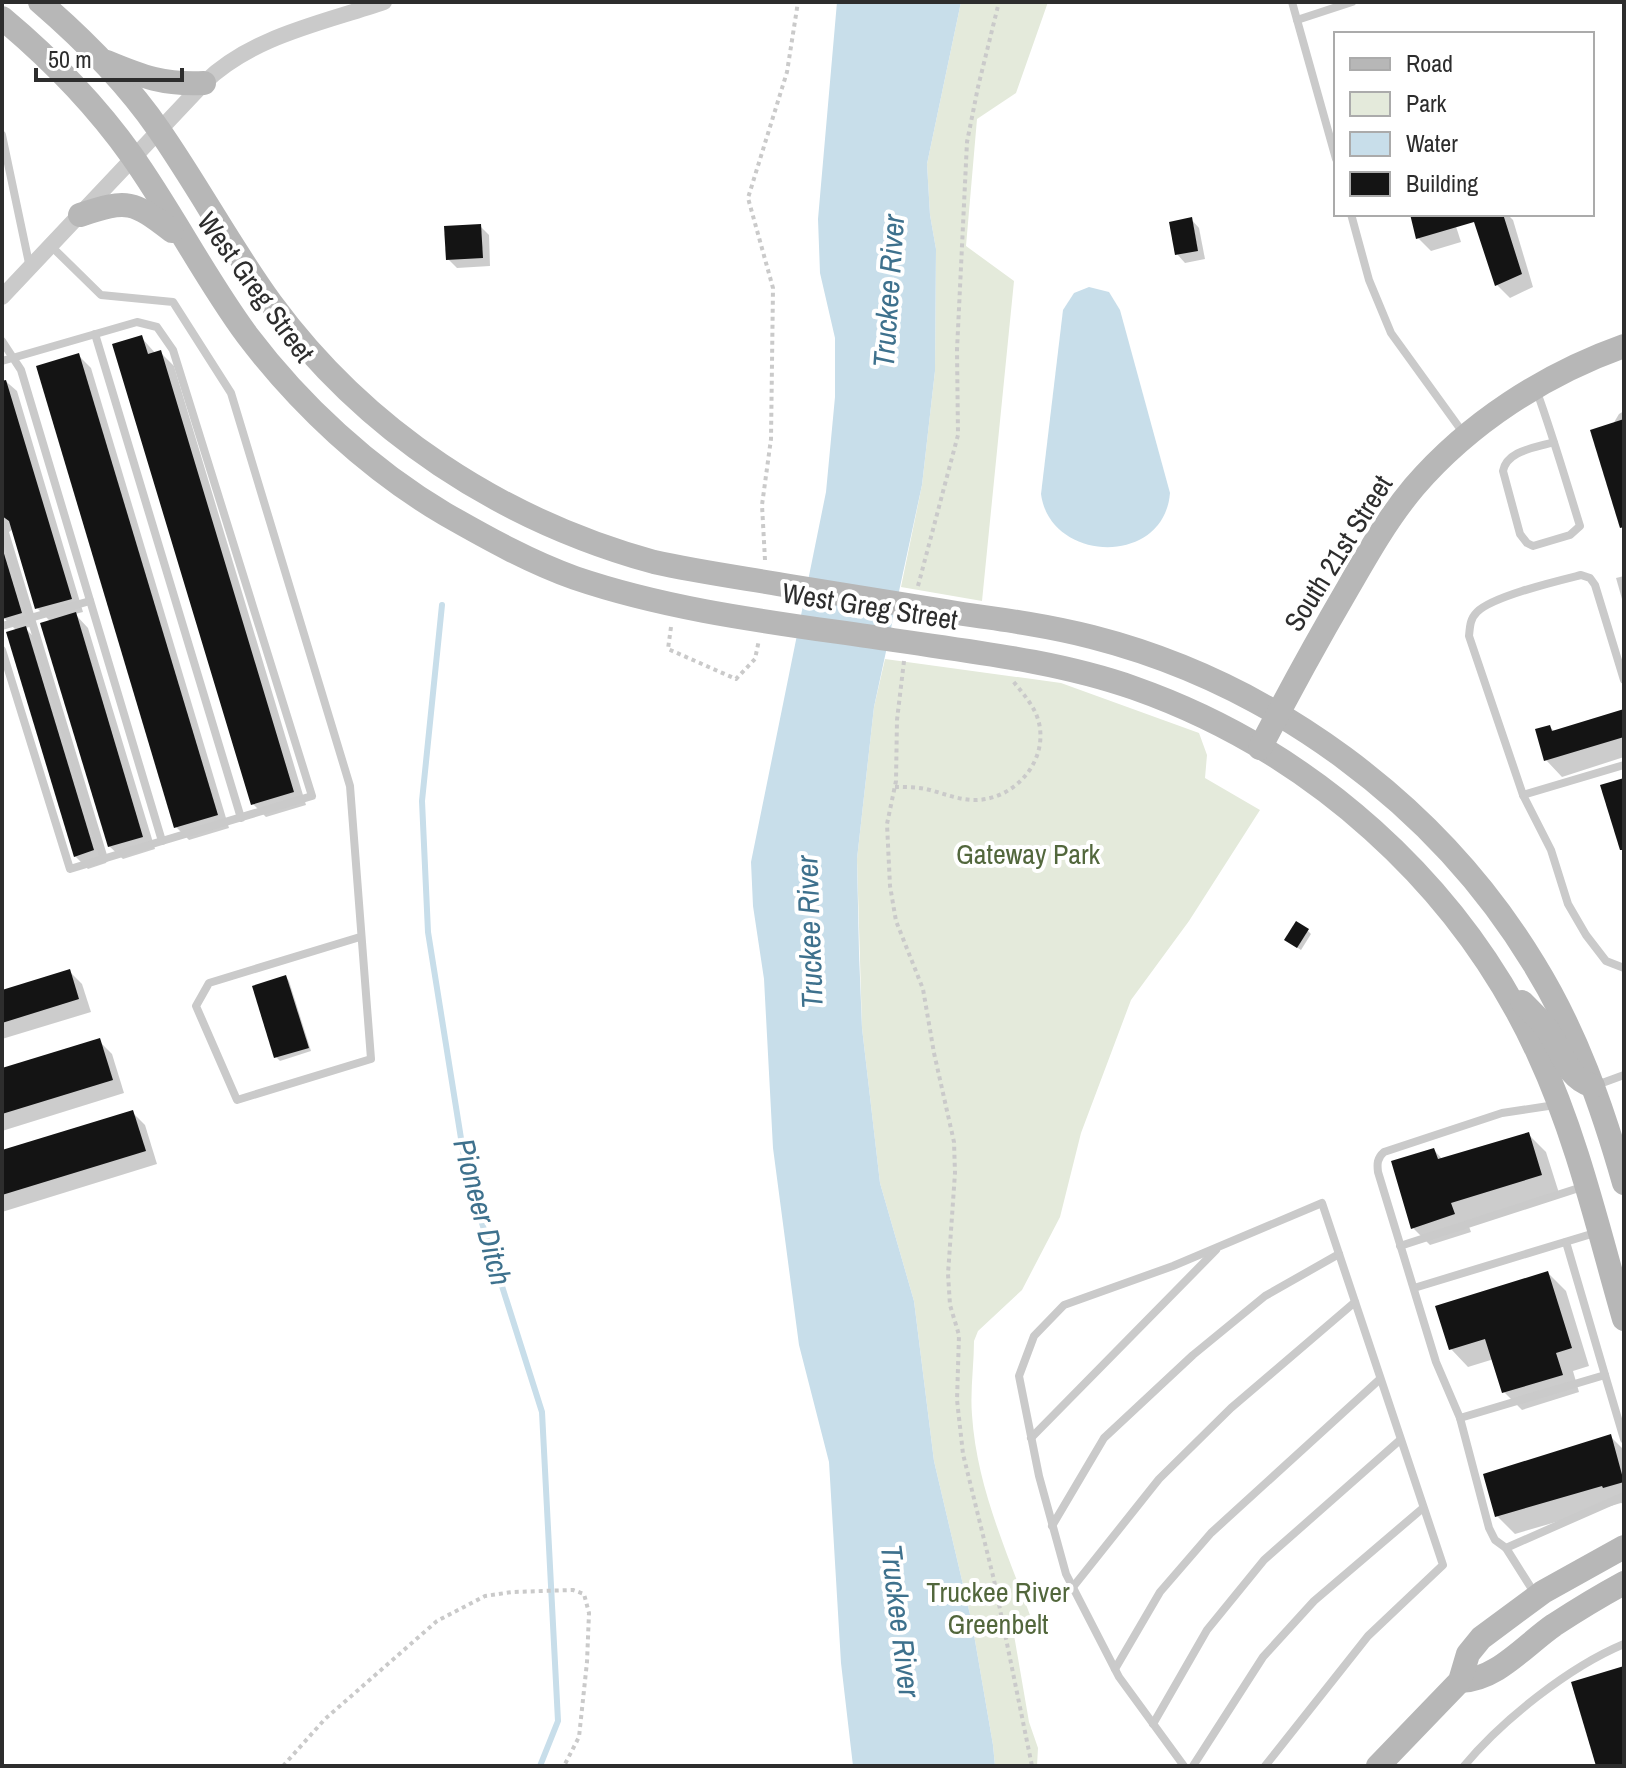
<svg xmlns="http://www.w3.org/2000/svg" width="1626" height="1768" font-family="'Archivo Narrow',sans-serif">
<rect width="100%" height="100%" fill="#fff"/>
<!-- green -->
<g fill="#e4eadb">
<polygon points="961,2 1048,2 1016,93 977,119 966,246 1014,281 982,601 901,587 922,485 935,371 936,249 930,215 927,164"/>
<path d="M885 659 1061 683 1199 733 1207 755 1205 778 1260 810 1189 921 1131 1000 1081 1133 1060 1217 1022 1290 978 1331 974 1341C974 1365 970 1391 972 1415 977 1490 1009 1556 1034 1626L1014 1635 1029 1722 1038 1748 1037 1766H995L993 1745 972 1623 934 1461 914 1301 880 1183 862 1028 857 859 874 707Z"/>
</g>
<!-- water -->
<g fill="#c8deea">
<polygon points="837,2 961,2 927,164 930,215 936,249 935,371 922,485 874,707 857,859 859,953 862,1028 880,1183 914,1301 934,1461 972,1623 993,1745 995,1766 853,1766 841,1663 829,1462 799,1345 773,1148 764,979 753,906 751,862 826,492 835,397 835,338 820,273 818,219"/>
<path d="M1089 287 1109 292 1120 310 1170 493C1164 567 1050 563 1041 494L1063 310 1074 293Z"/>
</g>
<!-- shadow -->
<g fill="#0003">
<polygon points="1412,214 1452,214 1461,242 1431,251 1418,238"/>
<polygon points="1476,214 1507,214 1513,220 1533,287 1510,298 1497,285"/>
<polygon points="1191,219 1199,228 1205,259 1185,263 1177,254"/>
<polygon points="480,226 489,235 490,266 457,268 448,259"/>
<polygon points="141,337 156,354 161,353 174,366 306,805 266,817 253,804"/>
<polygon points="78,355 91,368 229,828 189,840 176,827"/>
<polygon points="2,378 17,391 83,612 75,614 88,628 155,849 123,859 109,846 51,622 37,608 13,529 9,532 8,539 34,626 25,628 39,642 106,863 88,869 75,856 17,631 4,618 2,611"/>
<polygon points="1624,411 1624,527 1593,431 1613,424 1619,414"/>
<polygon points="1624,576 1624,606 1616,578"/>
<polygon points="1624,711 1624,757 1562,777 1546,760 1550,727 1555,732"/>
<polygon points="1308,931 1311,934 1301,950 1290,943"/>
<polygon points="69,971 82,984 91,1012 2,1039 2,992"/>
<polygon points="286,977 289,981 311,1051 280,1061 276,1057"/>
<polygon points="99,1041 112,1054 124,1093 2,1131 2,1070"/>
<polygon points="132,1112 145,1125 157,1164 2,1212 2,1152"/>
<polygon points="1528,1134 1546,1152 1559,1193 1467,1221 1471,1232 1430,1245 1413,1228 1434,1150 1443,1160"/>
<polygon points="1548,1273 1566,1291 1589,1366 1573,1371 1579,1392 1522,1410 1504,1392 1494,1359 1468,1367 1451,1349"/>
<polygon points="1611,1437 1624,1450 1624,1504 1621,1503 1515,1534 1497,1516"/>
</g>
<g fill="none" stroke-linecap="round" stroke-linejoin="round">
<!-- stream -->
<polyline stroke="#c8deea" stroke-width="6" points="442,605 422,801 428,932 467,1176 542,1412 558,1721 540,1766"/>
</g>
<!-- building -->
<g fill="#141414">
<polygon points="1410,214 1503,214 1522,274 1495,286 1474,222 1416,239"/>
<polygon points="1192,217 1198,251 1175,255 1169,222"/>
<polygon points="481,224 483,258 446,260 444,226"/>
<polygon points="142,335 148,354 161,350 294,792 251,805 112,344"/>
<polygon points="79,353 218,815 174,828 36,366"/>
<polygon points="6,380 72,599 35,609 9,521 2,516 2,381"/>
<polygon points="1624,419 1624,527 1620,528 1590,430"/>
<polygon points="2,547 22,613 2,619"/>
<polygon points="76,612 143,837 108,847 40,623"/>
<polygon points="26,626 94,850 74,857 6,632"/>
<polygon points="1624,709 1624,737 1544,761 1535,729 1550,725 1552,731"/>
<polygon points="1624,778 1624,850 1620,850 1600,785"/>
<polygon points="1296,921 1309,929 1297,948 1284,940"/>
<polygon points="70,969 79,999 2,1023 2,990"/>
<polygon points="286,975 309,1048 274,1058 252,986"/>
<polygon points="100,1038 113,1080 2,1114 2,1068"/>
<polygon points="133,1110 146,1151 2,1195 2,1150"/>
<polygon points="1529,1132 1542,1175 1451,1203 1455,1214 1411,1229 1391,1161 1434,1148 1438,1159"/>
<polygon points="1548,1271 1572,1348 1556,1353 1563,1375 1502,1393 1485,1339 1449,1350 1435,1306"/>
<polygon points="1611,1434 1624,1482 1603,1488 1602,1486 1495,1517 1483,1474"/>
<polygon points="1624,1666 1624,1766 1596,1766 1571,1682"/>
</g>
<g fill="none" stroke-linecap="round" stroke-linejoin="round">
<!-- path -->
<g stroke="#cacaca" stroke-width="4" stroke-dasharray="4 4" stroke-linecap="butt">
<polyline points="765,560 762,505 771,439 773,288 748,198 787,72 798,2"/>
<polyline points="918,586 958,435 957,350 967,142 978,87 999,2"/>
<polyline points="671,627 668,649 736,679 755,659 759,640"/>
<polyline points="904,661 897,720 896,781 887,824 890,886 896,921 923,989 934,1053 954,1142 955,1173 948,1274 950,1305 959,1335 957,1400 963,1454 994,1580 1032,1766"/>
<path d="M895 787C905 787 916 787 926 789 943 793 958 800 975 800 1014 800 1048 762 1039 723 1035 706 1023 694 1013 681"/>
<polyline points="283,1766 325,1719 437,1621 485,1596 512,1592 573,1590 584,1594 589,1613 587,1662 579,1737 564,1766"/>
</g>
<!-- lane -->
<g stroke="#cacaca" stroke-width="8">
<polyline points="1292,2 1336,159"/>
<polyline points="1297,20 1352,2"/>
<polyline points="2,135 30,268"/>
<polyline points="1351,214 1369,280 1391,333 1464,434"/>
<polyline points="51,246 101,295 173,302 231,393 350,786 371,1059 237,1100 196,1006 209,983 360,937"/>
<polyline points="95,334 241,818"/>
<polyline points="2,341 21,370 162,841 312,796 173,350 157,327 137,322 2,361"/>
<path d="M1537 392C1553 436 1566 481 1580 526L1570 535 1533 546 1527 543 1520 534 1503 471C1507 450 1536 448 1554 442"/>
<polyline points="2,523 104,859"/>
<polyline points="2,626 90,601"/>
<polyline points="2,650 70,869 162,841"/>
<path d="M1624 680 1595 585 1590 578 1581 575C1557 581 1493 596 1477 612 1470 619 1470 626 1469 636L1523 795 1551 850 1568 904 1586 935 1606 961 1624 968"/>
<polyline points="1523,795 1624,765"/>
<polyline points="1594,1086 1624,1075"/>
<polyline points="1400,1246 1582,1187"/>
<polyline points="1414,1288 1598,1232"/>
<polyline points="1605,1375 1624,1439"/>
<polyline points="1460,1418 1605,1375 1566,1242"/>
<polyline points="1031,1438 1216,1250"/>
<polyline points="1052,1526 1104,1438 1193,1355 1265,1296 1339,1254"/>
<path d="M1506 1548 1495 1540 1489 1528 1460 1418 1436 1362 1378 1172C1377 1164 1377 1158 1384 1152L1502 1113 1555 1105"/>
<polyline points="1073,1587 1159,1479 1231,1408 1355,1302"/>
<polyline points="1535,1594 1506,1548 1624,1496"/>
<polyline points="1115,1669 1160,1592 1211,1533 1380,1379"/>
<polyline points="1153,1724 1207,1630 1264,1560 1400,1440"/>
<polyline points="1184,1766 1119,1677 1066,1574 1039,1476 1019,1376 1034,1336 1064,1305 1173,1266 1322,1203 1443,1565 1368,1636 1265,1766"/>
<polyline points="1193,1766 1263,1657 1314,1601 1423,1508"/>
<path d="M1464 1766C1502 1720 1569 1667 1624 1644"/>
</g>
<!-- street -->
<path stroke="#cacaca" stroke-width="16" d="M2 297 204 83C252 36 323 23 384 2"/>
<!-- secondary -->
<g stroke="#b7b7b7" stroke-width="24">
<path d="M40 2C84 40 126 82 159 130 198 186 231 248 271 303 365 431 501 520 654 562 699 572 744 578 790 586 847 595 905 605 963 614 1006 620 1049 626 1092 637 1272 683 1437 804 1534 964 1576 1032 1602 1106 1624 1183"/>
<path d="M2 18C51 59 95 104 132 156 173 214 205 278 247 335 300 405 369 469 445 514 487 538 530 562 575 578 678 613 787 624 893 640 973 652 1057 661 1134 688 1310 750 1460 883 1538 1053 1577 1137 1598 1229 1624 1319"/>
<path d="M107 62C143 77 164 85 204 83"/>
<path d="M80 215C128 199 133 201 172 231"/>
<path d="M1260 748C1288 694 1317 641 1348 588 1368 553 1388 518 1414 487 1469 423 1545 374 1624 346"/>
<path d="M1522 1002C1530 1010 1538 1018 1545 1026 1562 1048 1564 1077 1593 1086"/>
<path d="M1460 1681C1497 1680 1525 1645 1554 1625 1577 1610 1600 1596 1624 1583"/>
<polyline points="1378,1766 1460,1681 1468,1654 1481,1638 1543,1592 1624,1547"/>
</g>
</g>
<g text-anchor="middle" stroke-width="8" stroke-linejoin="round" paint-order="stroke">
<!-- street labels -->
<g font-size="28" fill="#2d2d2d" stroke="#fff">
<text transform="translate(256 287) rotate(54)" y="10">West Greg Street</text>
<text transform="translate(1338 553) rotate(-58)" y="10">South 21st Street</text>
<text transform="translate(870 606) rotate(9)" y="10">West Greg Street</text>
</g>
<!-- park labels -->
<g font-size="28" fill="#52673c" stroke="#fff">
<text x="1028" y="864">Gateway Park</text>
<text x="998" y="1602">Truckee River<tspan x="998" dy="32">Greenbelt</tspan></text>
</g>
<!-- water labels -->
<g font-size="30" font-style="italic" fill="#3e718d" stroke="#fff">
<text transform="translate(889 291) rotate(-86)" y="10">Truckee River</text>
<text transform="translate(810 932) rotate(-92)" y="10">Truckee River</text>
<text transform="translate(482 1212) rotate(75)" y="10">Pioneer Ditch</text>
<text transform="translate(900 1621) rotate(83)" y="10">Truckee River</text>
</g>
</g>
<!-- border -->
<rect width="1626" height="1768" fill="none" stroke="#2d2d2d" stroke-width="8"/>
<!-- legend -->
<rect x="1334" y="32" width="260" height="184" fill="#ffffff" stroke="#ababab" stroke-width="2"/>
<rect x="1350" y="58" width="40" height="12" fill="#b7b7b7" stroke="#ababab" stroke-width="2"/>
<text x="1406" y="72" font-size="24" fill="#2d2d2d">Road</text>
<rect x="1350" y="92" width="40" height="24" fill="#e4eadb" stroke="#ababab" stroke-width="2"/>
<text x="1406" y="112" font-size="24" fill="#2d2d2d">Park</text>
<rect x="1350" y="132" width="40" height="24" fill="#c8deea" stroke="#ababab" stroke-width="2"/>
<text x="1406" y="152" font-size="24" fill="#2d2d2d">Water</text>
<rect x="1350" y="172" width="40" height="24" fill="#141414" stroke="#ababab" stroke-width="2"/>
<text x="1406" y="192" font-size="24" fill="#2d2d2d">Building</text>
<!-- scale -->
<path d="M36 68v12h146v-12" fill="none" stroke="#2d2d2d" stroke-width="4"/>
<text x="48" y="68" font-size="24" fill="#2d2d2d" stroke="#ffffff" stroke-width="6" paint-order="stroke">50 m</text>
</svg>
